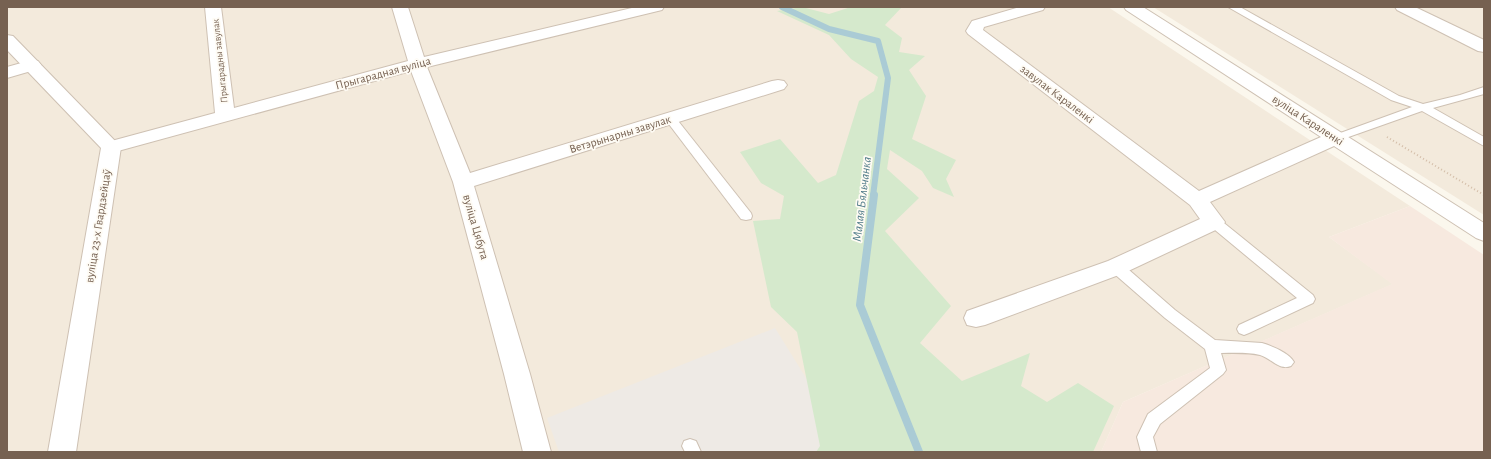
<svg xmlns="http://www.w3.org/2000/svg" width="1491" height="459" font-family="'Alegreya Sans',sans-serif">
<rect width="100%" height="100%" fill="#fbf7ed"/>
<!-- residential -->
<g fill="#f3eadc">
<polygon points="7,7 1108,7 1410,206 1329,237 1393,284 1123,402 1101,452 7,452"/>
<polygon points="1153,7 1484,7 1484,215"/>
</g>
<!-- commercial -->
<polygon fill="#f7e9df" points="1410,206 1484,255 1484,452 1101,452 1123,402 1392,284 1329,237"/>
<!-- industrial -->
<polygon fill="#eeeae5" points="775,328 852,452 559,452 547,418"/>
<!-- green -->
<polygon fill="#d5e9cc" points="802,7 829,14 851,7 902,7 885,25 902,38 899,52 925,56 909,70 926,96 912,139 956,160 946,179 954,197 933,188 922,171 890,150 887,169 919,198 885,231 951,306 920,343 962,381 1030,353 1021,386 1047,402 1078,383 1114,406 1093,452 816,452 820,446 797,332 771,307 753,221 780,219 784,196 761,183 740,152 780,139 818,183 836,175 859,101 874,91 878,77 851,59 829,35 777,11"/>
<g fill="none" stroke-linecap="round" stroke-linejoin="round">
<!-- stream-far1 -->
<polyline stroke="#aacbd5" stroke-width="6" points="782,7 829,29 878,41 888,78 873,196"/>
<!-- stream -->
<polyline stroke="#aacbd5" stroke-width="8" points="874,195 860,305 919,452"/>
<!-- service casing -->
<g stroke="#cec1b3" stroke-width="2">
<g id="service">
<polygon points="1228,7 1240,7 1399,96 1423,104 1460,95 1484,87 1484,94 1433,108 1484,137 1484,146 1422,111 1340,140 1332,140 1330,138 1332,136 1412,107 1391,100"/>
<polygon points="671,116 675,117 751,213 752,216 751,219 746,220 741,219 665,119"/>
<polygon points="1214,218 1219,219 1313,295 1315,299 1313,303 1249,333 1244,335 1239,333 1237,329 1239,325 1297,298 1209,225 1208,222 1209,219"/>
<path d="M1116 262 1121 263 1175 310 1215 340 1262 343C1272 346 1289 353 1294 362L1291 366C1279 371 1271 358 1260 355 1248 352 1233 353 1221 353L1226 370 1223 374 1160 424 1153 437 1157 452H1141L1137 437 1148 414 1210 368 1205 349 1165 318 1111 271 1109 267 1111 263Z"/>
<polygon points="690,439 696,441 701,452 685,452 682,446 684,441"/>
</g>
</g>
<!-- minor casing -->
<g stroke="#cec1b3" stroke-width="2">
<g id="minor">
<polygon points="205,7 221,7 234,108 408,61 392,7 408,7 424,57 636,7 664,7 662,10 427,67 470,173 772,81 778,80 784,81 787,85 784,89 474,186 530,374 551,452 523,452 504,374 453,182 411,71 118,151 111,153 104,151 101,147 104,143 215,113"/>
<polygon points="1020,7 1045,7 1043,10 984,27 983,30 1199,191 1321,137 1126,10 1124,7 1143,7 1484,223 1484,241 1476,238 1334,146 1210,202 1225,222 1222,227 1124,273 985,325 976,327 967,325 964,318 967,311 1108,261 1200,219 1190,205 968,34 966,31 972,21"/>
<polygon points="1395,7 1415,7 1484,40 1484,52 1478,51 1397,10"/>
<polygon points="32,60 38,61 41,65 38,69 7,78 7,67"/>
</g>
</g>
<!-- tertiary casing -->
<g stroke="#cec1b3" stroke-width="2">
<polygon id="tertiary" points="7,35 13,36 121,147 76,452 48,452 101,148 7,50"/>
</g>
<!-- path -->
<polyline stroke="#d4bea9" stroke-width="2" stroke-dasharray="1 2.5" stroke-linecap="butt" points="1387,137 1484,195"/>
<!-- service -->
<use href="#service" fill="#fff" fill-rule="evenodd"/>
<!-- minor -->
<use href="#minor" fill="#fff" fill-rule="evenodd"/>
<!-- tertiary -->
<use href="#tertiary" fill="#fff" fill-rule="evenodd"/>
</g>
<g text-anchor="middle" stroke-width="3.5" stroke-linejoin="round" paint-order="stroke">
<!-- far-street labels -->
<g font-size="10" fill="#766151" stroke="#fefbf4">
<text transform="translate(219 61) rotate(-96)" y="4">Прыгарадны завулак</text>
</g>
<!-- street labels -->
<g font-size="12" fill="#766151" stroke="#fefbf4">
<text transform="translate(383 73) rotate(-15)" y="4">Прыгарадная вуліца</text>
<text transform="translate(1057 94) rotate(37)" y="4">завулак Караленкі</text>
<text transform="translate(1308 120) rotate(33)" y="4">вуліца Караленкі</text>
<text transform="translate(620 134) rotate(-17)" y="4">Ветэрынарны завулак</text>
<text transform="translate(98 226) rotate(-81)" y="4">вуліца 23-х Гвардзейцаў</text>
<text transform="translate(476 227) rotate(74)" y="4">вуліца Цябута</text>
</g>
<!-- water labels -->
<g font-size="13" font-style="italic" fill="#4c7887" stroke="#fefbf4">
<text transform="translate(861 199) rotate(-83)" y="5">Малая Бяльчанка</text>
</g>
</g>
<!-- border -->
<rect width="1491" height="459" fill="none" stroke="#766151" stroke-width="16"/>
</svg>
